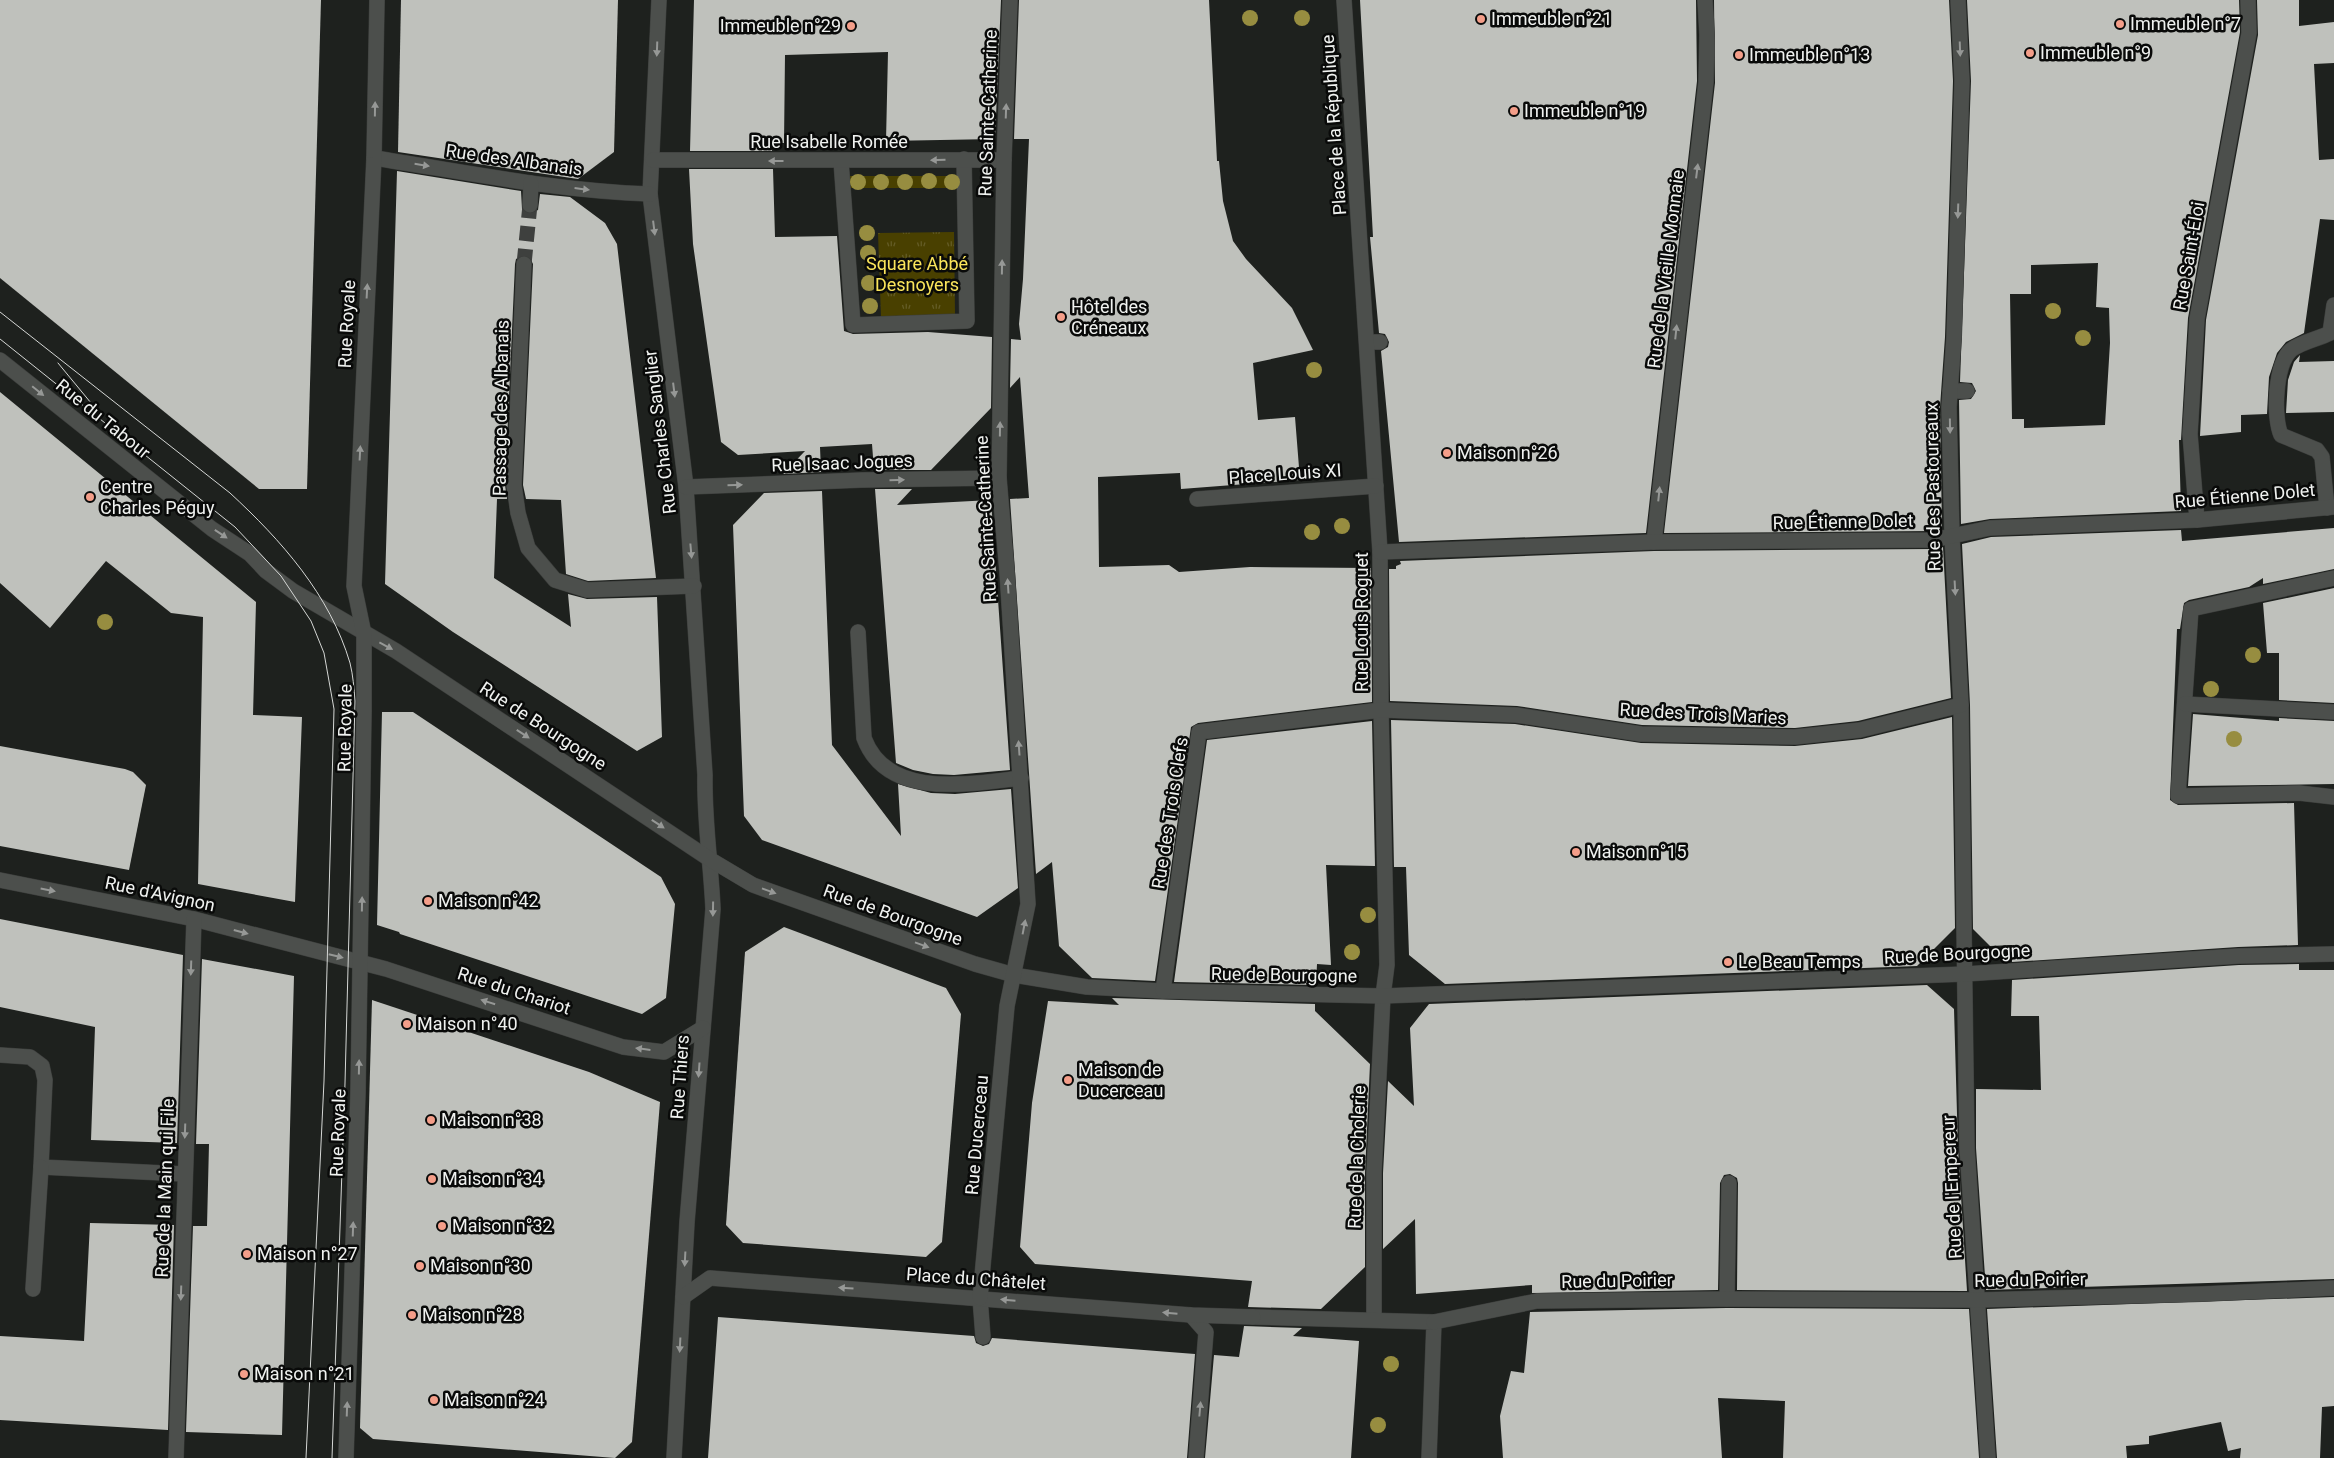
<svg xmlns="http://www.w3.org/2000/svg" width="2334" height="1458" font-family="Roboto,sans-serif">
<defs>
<pattern id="park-tufts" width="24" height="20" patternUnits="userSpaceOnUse" patternTransform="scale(1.25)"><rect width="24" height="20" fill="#494000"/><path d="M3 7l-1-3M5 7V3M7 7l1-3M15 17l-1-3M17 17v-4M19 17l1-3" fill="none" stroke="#645c26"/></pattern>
</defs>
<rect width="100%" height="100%" fill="#1e211e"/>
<!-- green -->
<polygon fill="#494000" points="850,176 959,176 963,188 850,188"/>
<!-- park -->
<polygon fill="url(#park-tufts)" points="954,232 955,316 881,317 878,233"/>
<!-- building -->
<g fill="#bfc1bc" fill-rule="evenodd">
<polygon points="0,0 321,0 307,489 259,489 0,278"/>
<polygon points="401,0 618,0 614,152 578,179 398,152"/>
<polygon points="694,0 1001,0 995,139 886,141 888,52 785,55 784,143 772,143 772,151 690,151"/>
<polygon points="1019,0 1209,0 1217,161 1219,161 1223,201 1233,241 1246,259 1292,308 1313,350 1253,363 1258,420 1295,417 1300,480 1181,489 1180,473 1098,477 1099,567 1169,565 1179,572 1250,567 1371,568 1372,702 1198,723 1191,727 1155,981 1092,978 1059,946 1052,862 1036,874 1010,499 1029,498 1020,377 1010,388 1011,339 1021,340 1019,324 1023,279 1029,139 1014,139"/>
<polygon points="1360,0 1696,0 1697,81 1646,533 1399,542 1381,351 1388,347 1389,342 1385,334 1379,333 1370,237 1373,237"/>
<polygon points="1714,0 1949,0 1953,81 1945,337 1940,407 1942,528 1932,531 1664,533 1715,83"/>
<path d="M1967 0H2239L2240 32 2188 318 2181 440H2179L2181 511 1990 519 1961 524 1959 400 1971 399 1976 391 1972 383 1960 382 1971 81ZM2098 263 2096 307 2109 308 2110 343 2105 425 2024 428V419H2012L2010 294H2031V265Z"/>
<polygon points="2257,0 2299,0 2299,26 2334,22 2334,63 2314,64 2319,160 2334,159 2334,220 2320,219 2304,333 2286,342 2277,353 2269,377 2267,414 2241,415 2241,432 2200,436 2206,320 2258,35"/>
<polygon points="689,169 773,169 775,237 837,236 844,331 853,334 928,332 992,337 991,408 931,470 874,470 872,444 820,447 821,472 783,474 805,451 738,455 721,442 693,244"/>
<polygon points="397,171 521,191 522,209 529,214 538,210 540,194 570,197 605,223 617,244 656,578 588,581 566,574 561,500 526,499 523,485 533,264 529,256 524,255 516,259 515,264 505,485 507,499 497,499 494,578 571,627 568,594 587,599 657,597 662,737 637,751 453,632 385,584"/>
<polygon points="2300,355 2299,362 2334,361 2334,412 2286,413 2288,380 2294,362"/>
<polygon points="0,392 256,602 253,715 302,717 295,902 198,884 203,617 171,613 106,561 50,628 0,583"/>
<polygon points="875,489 912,489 897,505 991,500 1010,770 954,775 933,774 913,770 896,763"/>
<polygon points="822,491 832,745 901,836 898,784 931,793 955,794 1011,789 1018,888 977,917 762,840 744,816 733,525 764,493"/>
<polygon points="2334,528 2334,569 2263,584 2263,578 2249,587 2189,600 2184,603 2180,629 2177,629 2170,800 2178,805 2294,803 2298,945 2238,947 2012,962 2012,945 1990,946 1973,929 1970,705 1962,544 1991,537 2181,530 2182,541"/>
<polygon points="1943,547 1951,698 1858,721 1795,728 1642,725 1517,706 1390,701 1389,569 1396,569 1396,566 1401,564 1400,561 1654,551 1933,549"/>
<polygon points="2334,588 2334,703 2279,700 2279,653 2267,653 2263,603"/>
<polygon points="382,712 413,712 661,877 675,904 666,998 642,1014 400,934 399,932 377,925"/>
<polygon points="2193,714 2279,721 2279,718 2334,721 2334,784 2188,786"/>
<polygon points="1952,717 1955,928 1917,966 1445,984 1409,955 1406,867 1394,867 1391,720 1515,724 1641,743 1795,746 1862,739"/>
<polygon points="1372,721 1375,866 1326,865 1331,965 1317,964 1316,985 1174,982 1207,740"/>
<polygon points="0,746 125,769 133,772 146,785 129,870 0,846"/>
<polygon points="0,919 183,955 177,1143 91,1140 95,1027 0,1007"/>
<polygon points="784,927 946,988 961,1014 942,1242 926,1257 743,1243 726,1225 745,952"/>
<polygon points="202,959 294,976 282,1435 186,1432 193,1226 207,1226 209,1144 196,1144"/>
<polygon points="2299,964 2299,970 2334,970 2334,1279 1986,1290 1976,1148 1976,1089 2041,1090 2039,1016 2011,1016 2012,980 2239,965"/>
<polygon points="1927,985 1954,1009 1958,1149 1967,1291 1737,1290 1738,1183 1737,1178 1730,1174 1724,1175 1720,1183 1718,1290 1532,1293 1532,1285 1416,1294 1415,1219 1383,1249 1383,1173 1388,1081 1414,1106 1410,1028 1429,1004"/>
<polygon points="1112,998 1315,1004 1315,1011 1370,1064 1365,1173 1365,1267 1321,1309 1248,1307 1252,1281 1035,1264 1020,1247 1032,1103 1048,1001 1119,1005"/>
<polygon points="372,1000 589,1072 660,1102 632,1442 615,1458 373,1439 360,1428"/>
<polygon points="90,1223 174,1225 168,1430 0,1420 0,1336 84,1341"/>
<polygon points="2334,1297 2334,1406 2322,1407 2320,1458 2240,1458 2241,1448 2228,1451 2221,1422 2149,1436 2149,1444 2126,1446 2127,1458 1997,1458 1987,1309"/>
<polygon points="1727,1308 1969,1309 1979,1458 1783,1458 1785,1401 1718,1398 1722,1458 1503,1458 1500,1416 1511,1371 1524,1373 1530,1312"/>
<polygon points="718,1317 974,1336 976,1343 983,1346 989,1344 992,1338 1195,1354 1187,1458 708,1458"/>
<polygon points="1244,1326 1302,1328 1293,1336 1359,1341 1351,1458 1205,1458 1214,1355 1239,1357"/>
</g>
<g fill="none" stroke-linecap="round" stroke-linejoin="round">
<!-- minor-tunnel -->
<polyline stroke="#3e403e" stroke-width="15" stroke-dasharray="15 8" stroke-linecap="butt" points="524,264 530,205"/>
<!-- service casing -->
<g stroke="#3b3d3b" stroke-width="16">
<g id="service">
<polyline points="1367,342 1380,342"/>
<polyline points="1950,391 1967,391"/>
<path d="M2327 508 2322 457 2317 450 2281 435C2273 417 2275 364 2291 350 2301 342 2318 339 2330 333L2334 305"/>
<path d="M858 632 864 738C887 800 969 784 1021 778"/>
<polyline points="980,1298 983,1337"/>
<polyline points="1191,1315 1206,1332 1196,1458"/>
</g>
</g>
<!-- pedestrian casing -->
<g stroke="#3b3d3b" stroke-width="16">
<g id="pedestrian">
<polyline points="1344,0 1380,552 1381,710 1387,965 1383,996 1374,1173 1374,1319"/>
<polyline points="1958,0 1962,81 1954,337 1949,407 1952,536 1961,705 1967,1148 1988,1458"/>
<polyline points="841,161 853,325 967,321 964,159"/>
<polyline points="1197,499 1376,486"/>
<polyline points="2197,520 2190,434 2197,319 2249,33 2248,0"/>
<polyline points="1654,542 1706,82 1707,35 1705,0"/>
<polyline points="1380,552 1654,542 1933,540 1990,528 2197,520 2334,507"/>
<polyline points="2334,578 2191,609 2178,796 2299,793 2334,797"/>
<polyline points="2185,704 2334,712"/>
<polyline points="1014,975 1087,987 1163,991 1383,996 1965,974 2239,956 2334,954"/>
<polyline points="1163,991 1199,732 1381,710 1516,715 1641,734 1795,737 1860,730 1961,705"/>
<polyline points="1727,1299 1729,1183"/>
<polyline points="1253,1317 1434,1322 1429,1458"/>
<polyline points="1434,1322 1537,1301 1727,1299 1978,1300 2202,1294 2334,1288"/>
</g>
</g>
<!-- minor casing -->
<g stroke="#3b3d3b" stroke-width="16">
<g id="minor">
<path d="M659 0 650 194 686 487 705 775C704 820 711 864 713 909L687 1222 674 1458"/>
<path d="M374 158C465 172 557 191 650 194"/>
<polyline points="653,160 1004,160"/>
<polyline points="530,205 531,183"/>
<polyline points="524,264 514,485 518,513 528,548 555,580 587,590 694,586"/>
<polyline points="0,360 212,529 250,554 266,571 293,591 396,651 711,860 753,885 975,964 1014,975"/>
<polyline points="686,487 862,480 999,478"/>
<polyline points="0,880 194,919 386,969 623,1047 664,1052 703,1028"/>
<polyline points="0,1055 30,1057 42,1066 45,1080 41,1167 184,1174"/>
<polyline points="33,1289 41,1167"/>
<polyline points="683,1297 710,1278 1191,1315 1253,1317"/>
<polyline points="980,1298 1007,1006 1028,904 1007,572 999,478 1004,160 1010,0"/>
<polyline points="176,1458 194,919"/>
<polyline points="346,1458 358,1092 364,711 364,634 354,586 374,158 377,0"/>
</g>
</g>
<!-- service -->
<use href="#service" stroke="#4c4f4c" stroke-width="15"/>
<!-- pedestrian -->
<use href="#pedestrian" stroke="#4c4f4c" stroke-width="15"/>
<!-- minor -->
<use href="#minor" stroke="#4c4f4c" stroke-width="15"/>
<!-- tram -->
<g stroke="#d5d7d5" stroke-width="1">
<path d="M0 312 230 493C281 540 330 595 350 663 353 675 354 688 355 701L345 1083 332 1458"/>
<polyline points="0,339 235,527 281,576 311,621 324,653 334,709 324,1081 306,1458"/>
<polyline points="58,363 96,409"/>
</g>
</g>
<!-- trees -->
<g fill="#978d40">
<circle cx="1250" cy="18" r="8"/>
<circle cx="1302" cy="18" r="8"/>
<circle cx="929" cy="181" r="8"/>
<circle cx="858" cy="182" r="8"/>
<circle cx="881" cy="182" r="8"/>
<circle cx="905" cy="182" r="8"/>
<circle cx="952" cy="182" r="8"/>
<circle cx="867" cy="233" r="8"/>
<circle cx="868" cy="253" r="8"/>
<circle cx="869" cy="283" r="8"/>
<circle cx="870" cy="306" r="8"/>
<circle cx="2053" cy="311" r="8"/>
<circle cx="2083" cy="338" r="8"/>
<circle cx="1314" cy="370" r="8"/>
<circle cx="1342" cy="526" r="8"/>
<circle cx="1312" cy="532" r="8"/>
<circle cx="105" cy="622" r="8"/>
<circle cx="2253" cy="655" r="8"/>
<circle cx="2211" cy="689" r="8"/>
<circle cx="2234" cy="739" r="8"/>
<circle cx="1368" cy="915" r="8"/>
<circle cx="1352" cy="952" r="8"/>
<circle cx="1391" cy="1364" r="8"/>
<circle cx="1378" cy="1425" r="8"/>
</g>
<!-- one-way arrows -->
<defs><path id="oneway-solid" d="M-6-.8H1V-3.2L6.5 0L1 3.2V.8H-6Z" transform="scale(1.25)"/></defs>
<g fill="#969896">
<use href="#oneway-solid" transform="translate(657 49) rotate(92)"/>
<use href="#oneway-solid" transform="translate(1960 49) rotate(88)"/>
<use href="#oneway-solid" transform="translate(375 109) rotate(-89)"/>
<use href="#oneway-solid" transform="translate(1006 111) rotate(-88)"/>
<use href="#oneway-solid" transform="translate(938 160) rotate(179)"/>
<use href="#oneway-solid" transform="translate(776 161) rotate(-180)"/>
<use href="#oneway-solid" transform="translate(422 165) rotate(9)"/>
<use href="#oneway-solid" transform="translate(1697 171) rotate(-83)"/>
<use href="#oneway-solid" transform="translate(582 189) rotate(7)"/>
<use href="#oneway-solid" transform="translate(1958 211) rotate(92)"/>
<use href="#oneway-solid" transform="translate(654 228) rotate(83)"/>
<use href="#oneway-solid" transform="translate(1002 267) rotate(-89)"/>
<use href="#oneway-solid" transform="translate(367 291) rotate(-87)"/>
<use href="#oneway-solid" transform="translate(1676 332) rotate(-84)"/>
<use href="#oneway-solid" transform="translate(674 390) rotate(83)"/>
<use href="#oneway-solid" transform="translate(38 391) rotate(39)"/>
<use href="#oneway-solid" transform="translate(1950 426) rotate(89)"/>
<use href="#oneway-solid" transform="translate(1000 429) rotate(-89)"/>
<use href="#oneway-solid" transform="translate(360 453) rotate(-87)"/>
<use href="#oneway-solid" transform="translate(897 480) rotate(-1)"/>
<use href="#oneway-solid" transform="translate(735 485) rotate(-2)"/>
<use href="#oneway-solid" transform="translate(1659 494) rotate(-84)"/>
<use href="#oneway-solid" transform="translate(221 534) rotate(34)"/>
<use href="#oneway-solid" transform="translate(691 551) rotate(85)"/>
<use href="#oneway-solid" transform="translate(1008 586) rotate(-94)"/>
<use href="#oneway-solid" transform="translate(1955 588) rotate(87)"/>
<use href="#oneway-solid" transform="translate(386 646) rotate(28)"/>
<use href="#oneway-solid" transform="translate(523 734) rotate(33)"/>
<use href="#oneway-solid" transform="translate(1019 748) rotate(-94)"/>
<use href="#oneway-solid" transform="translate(658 824) rotate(33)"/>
<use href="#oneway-solid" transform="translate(48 890) rotate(11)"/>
<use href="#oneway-solid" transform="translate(769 891) rotate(20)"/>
<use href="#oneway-solid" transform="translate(362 904) rotate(-89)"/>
<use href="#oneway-solid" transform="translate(713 909) rotate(91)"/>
<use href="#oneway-solid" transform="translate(1024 927) rotate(-79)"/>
<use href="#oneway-solid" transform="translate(241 932) rotate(15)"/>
<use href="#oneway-solid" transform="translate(922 945) rotate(20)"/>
<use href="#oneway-solid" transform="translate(336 956) rotate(14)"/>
<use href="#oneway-solid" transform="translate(191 968) rotate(92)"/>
<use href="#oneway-solid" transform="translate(488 1002) rotate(-162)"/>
<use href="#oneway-solid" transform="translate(643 1049) rotate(-173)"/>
<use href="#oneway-solid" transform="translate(359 1067) rotate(-89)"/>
<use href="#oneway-solid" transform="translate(699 1070) rotate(94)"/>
<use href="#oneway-solid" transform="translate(185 1131) rotate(92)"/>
<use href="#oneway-solid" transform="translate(353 1229) rotate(-88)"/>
<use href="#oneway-solid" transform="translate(685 1259) rotate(93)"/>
<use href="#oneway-solid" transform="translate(846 1288) rotate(-176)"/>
<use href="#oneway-solid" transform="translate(181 1293) rotate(92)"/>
<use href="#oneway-solid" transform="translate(1008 1300) rotate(-175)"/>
<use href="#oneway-solid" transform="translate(1170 1313) rotate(-175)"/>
<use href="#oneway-solid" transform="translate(680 1345) rotate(93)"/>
<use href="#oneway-solid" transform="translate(347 1409) rotate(-88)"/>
<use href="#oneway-solid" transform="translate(1200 1409) rotate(-85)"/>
</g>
<!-- markers -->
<g fill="#f49e89" stroke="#090a09" stroke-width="2">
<circle cx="1481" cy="19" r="5"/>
<circle cx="2120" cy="24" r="5"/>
<circle cx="851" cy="26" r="5"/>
<circle cx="2030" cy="53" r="5"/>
<circle cx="1739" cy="55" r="5"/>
<circle cx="1514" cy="111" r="5"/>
<circle cx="1061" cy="317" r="5"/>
<circle cx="1447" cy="453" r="5"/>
<circle cx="90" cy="497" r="5"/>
<circle cx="1576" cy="852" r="5"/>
<circle cx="428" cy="901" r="5"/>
<circle cx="1728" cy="962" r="5"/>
<circle cx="407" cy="1024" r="5"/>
<circle cx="1068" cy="1080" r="5"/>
<circle cx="431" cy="1120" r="5"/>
<circle cx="432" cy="1179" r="5"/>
<circle cx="442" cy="1226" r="5"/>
<circle cx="247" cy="1254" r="5"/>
<circle cx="420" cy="1266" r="5"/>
<circle cx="412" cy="1315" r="5"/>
<circle cx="244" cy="1374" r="5"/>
<circle cx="434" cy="1400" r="5"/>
</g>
<g text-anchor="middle" stroke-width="5" stroke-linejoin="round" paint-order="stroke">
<!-- poi labels -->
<g font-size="18" fill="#f0f2f0" stroke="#090a09" text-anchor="start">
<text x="1491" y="25">Immeuble n°21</text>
<text x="2130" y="30">Immeuble n°7</text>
<text x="841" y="32" text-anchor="end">Immeuble n°29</text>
<text x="2040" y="59">Immeuble n°9</text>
<text x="1749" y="61">Immeuble n°13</text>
<text x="1524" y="117">Immeuble n°19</text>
<text x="1071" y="313">Hôtel des<tspan x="1071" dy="21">Créneaux</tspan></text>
<text x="1457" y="459">Maison n°26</text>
<text x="100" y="493">Centre<tspan x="100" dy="21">Charles Péguy</tspan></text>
<text x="1586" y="858">Maison n°15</text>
<text x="438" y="907">Maison n°42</text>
<text x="1738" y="968">Le Beau Temps</text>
<text x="417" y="1030">Maison n°40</text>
<text x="1078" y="1076">Maison de<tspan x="1078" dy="21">Ducerceau</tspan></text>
<text x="441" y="1126">Maison n°38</text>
<text x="442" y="1185">Maison n°34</text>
<text x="452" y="1232">Maison n°32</text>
<text x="257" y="1260">Maison n°27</text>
<text x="430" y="1272">Maison n°30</text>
<text x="422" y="1321">Maison n°28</text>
<text x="254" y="1380">Maison n°21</text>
<text x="444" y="1406">Maison n°24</text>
</g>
<!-- street labels -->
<g font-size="18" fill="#f0f2f0" stroke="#090a09">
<text transform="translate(988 113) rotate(-88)" y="6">Rue Sainte-Catherine</text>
<text transform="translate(1334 125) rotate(-94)" y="6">Place de la République</text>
<text x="829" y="148">Rue Isabelle Romée</text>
<text transform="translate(514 160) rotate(8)" y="6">Rue des Albanais</text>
<text transform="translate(2189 256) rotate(-80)" y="6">Rue Saint-Éloi</text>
<text transform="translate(1666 269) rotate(-83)" y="6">Rue de la Vieille Monnaie</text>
<text transform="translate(347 324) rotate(-87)" y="6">Rue Royale</text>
<text transform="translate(501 408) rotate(-89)" y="6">Passage des Albanais</text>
<text transform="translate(103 419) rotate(39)" y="6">Rue du Tabour</text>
<text transform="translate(660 432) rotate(-97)" y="6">Rue Charles Sanglier</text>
<text transform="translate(842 463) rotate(-2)" y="6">Rue Isaac Jogues</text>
<text transform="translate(1285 474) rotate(-4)" y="6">Place Louis XI</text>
<text transform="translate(1933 487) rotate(-91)" y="6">Rue des Pastoureaux</text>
<text transform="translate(2245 496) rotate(-5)" y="6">Rue Étienne Dolet</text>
<text transform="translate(986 519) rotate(-93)" y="6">Rue Sainte-Catherine</text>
<text transform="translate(1843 522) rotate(-1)" y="6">Rue Étienne Dolet</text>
<text transform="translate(1362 622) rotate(-90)" y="6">Rue Louis Roguet</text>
<text transform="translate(1703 714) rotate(3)" y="6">Rue des Trois Maries</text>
<text transform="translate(543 726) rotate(33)" y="6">Rue de Bourgogne</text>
<text transform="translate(345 728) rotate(-89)" y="6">Rue Royale</text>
<text transform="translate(1170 813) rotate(-81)" y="6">Rue des Trois Clefs</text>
<text transform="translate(160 894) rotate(12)" y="6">Rue d'Avignon</text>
<text transform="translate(893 915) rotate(20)" y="6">Rue de Bourgogne</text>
<text transform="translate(1957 954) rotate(-3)" y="6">Rue de Bourgogne</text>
<text transform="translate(1284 975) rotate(1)" y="6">Rue de Bourgogne</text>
<text transform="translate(514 991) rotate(18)" y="6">Rue du Chariot</text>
<text transform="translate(680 1077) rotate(-86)" y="6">Rue Thiers</text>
<text transform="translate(338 1133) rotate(-88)" y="6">Rue Royale</text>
<text transform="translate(977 1135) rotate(-85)" y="6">Rue Ducerceau</text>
<text transform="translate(1357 1157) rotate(-88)" y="6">Rue de la Cholerie</text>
<text transform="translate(1952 1187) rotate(-93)" y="6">Rue de l'Empereur</text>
<text transform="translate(165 1188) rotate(-88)" y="6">Rue de la Main qui File</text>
<text transform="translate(976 1279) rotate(4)" y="6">Place du Châtelet</text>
<text transform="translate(2030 1280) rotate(-1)" y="6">Rue du Poirier</text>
<text transform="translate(1617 1281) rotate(-1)" y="6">Rue du Poirier</text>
</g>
<!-- park labels -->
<g font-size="18" fill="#fae55b" stroke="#090a09">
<text x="917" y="270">Square Abbé<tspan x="917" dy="21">Desnoyers</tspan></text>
</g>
</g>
</svg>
